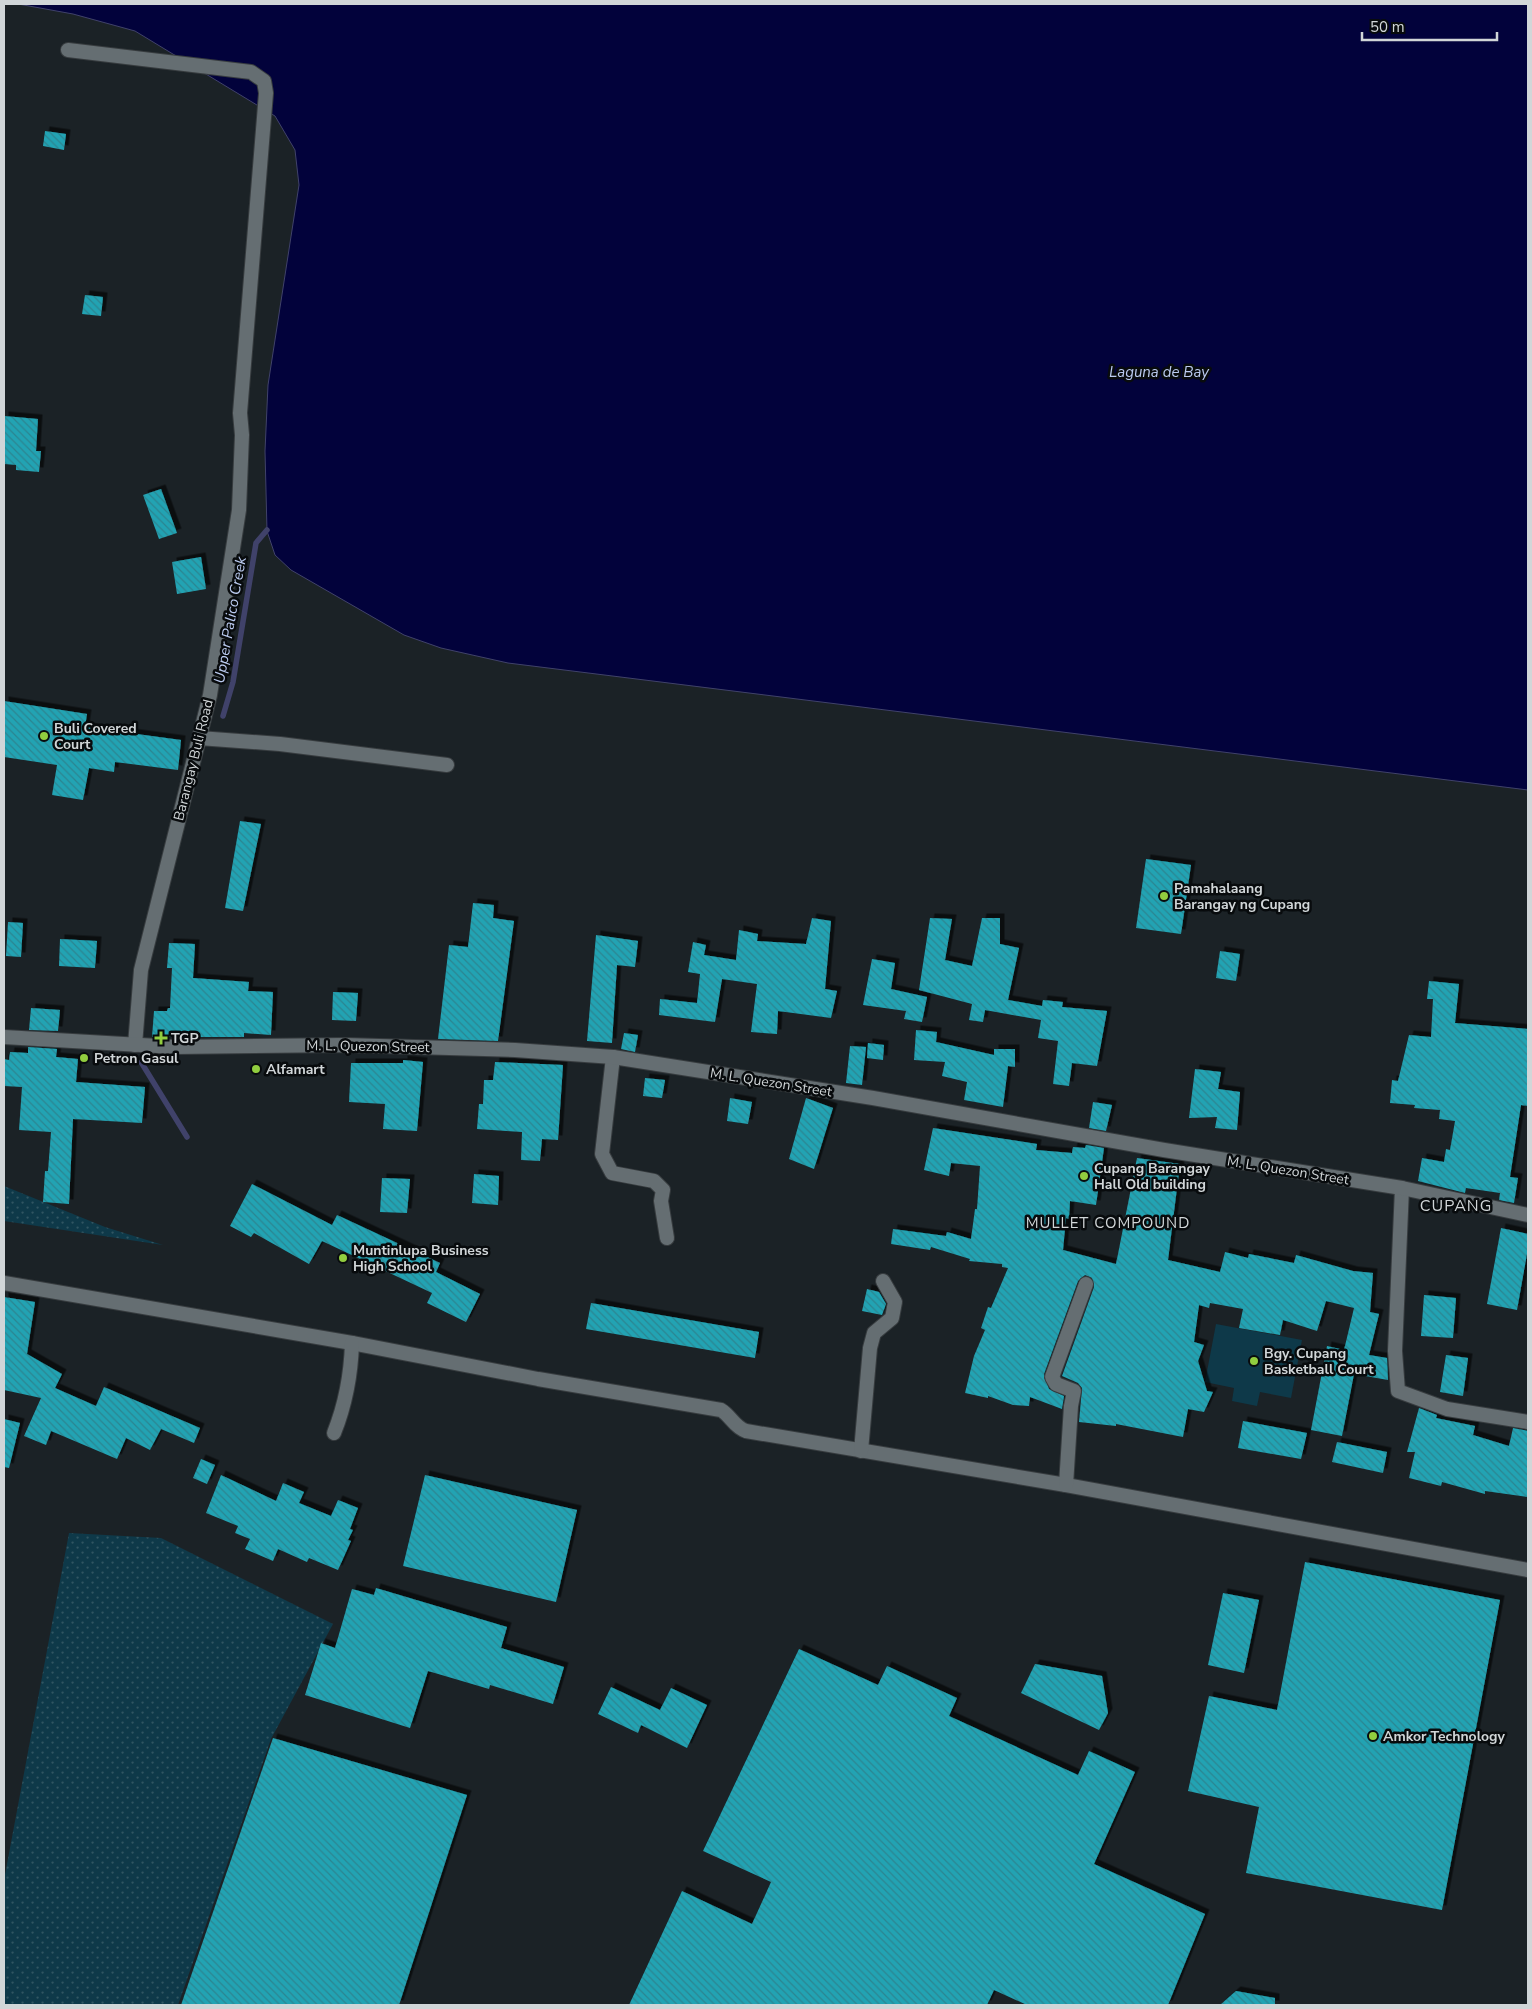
<svg xmlns="http://www.w3.org/2000/svg" width="1532" height="2009" font-family="'Nunito Sans',sans-serif">
<defs>
<pattern id="grass-dots" width="8" height="8" patternUnits="userSpaceOnUse" patternTransform="scale(1.25)"><rect width="8" height="8" fill="#0e3949"/><path d="M2 2h.1M6 6h.1" fill="none" stroke="#305562" stroke-width="1.8" stroke-linecap="round"/></pattern>
<pattern id="building-back-hatch" width="6" height="6" patternUnits="userSpaceOnUse" patternTransform="scale(1.25)"><rect width="6" height="6" fill="#23a3b3"/><path d="M-1 5l2 2M0 0l6 6M5-1l2 2" fill="none" stroke="#2b8591"/></pattern>
<filter id="shadow"><feDropShadow dx="4.5" dy="-4.5" stdDeviation="0" flood-color="#0009"/></filter>
</defs>
<rect width="100%" height="100%" fill="#1b2226"/>
<!-- grass -->
<g fill="url(#grass-dots)">
<polygon points="4,1186 105,1227 163,1245 4,1221"/>
<polygon points="69,1533 161,1538 333,1624 271,1739 178,2005 4,2005 4,1880"/>
</g>
<!-- green -->
<polygon fill="#0e3949" points="1216,1324 1302,1340 1291,1398 1260,1392 1257,1406 1232,1401 1234,1388 1205,1382"/>
<!-- water -->
<polygon fill="#02023b" stroke="#40426a" points="18,4 1528,4 1528,790 508,663 441,648 404,635 291,570 275,555 267,531 265,451 268,385 299,185 295,150 275,116 135,31 73,14"/>
<g fill="none" stroke-linecap="round" stroke-linejoin="round">
<!-- stream -->
<g stroke="#40426a" stroke-width="5.5">
<polyline points="223,716 233,682 256,543 267,530"/>
<polyline points="141,1062 187,1137"/>
</g>
</g>
<!-- building -->
<g fill="url(#building-back-hatch)" filter="url(#shadow)">
<polygon points="45,131 66,134 64,150 43,146"/>
<polygon points="85,295 103,297 101,316 82,314"/>
<polygon points="4,416 38,419 36,451 41,451 39,472 16,470 16,465 4,464"/>
<polygon points="161,489 177,533 159,539 143,495"/>
<polygon points="201,557 206,589 177,594 172,562"/>
<polygon points="4,701 87,714 85,727 181,740 178,770 115,762 114,772 89,768 83,800 52,795 57,765 4,757"/>
<polygon points="240,821 261,824 243,911 225,908"/>
<polygon points="1146,859 1191,865 1181,934 1136,928"/>
<polygon points="473,903 494,905 493,918 514,921 498,1041 438,1039 449,945 468,947"/>
<polygon points="812,918 831,921 825,989 837,991 831,1018 778,1011 777,1034 751,1032 757,984 722,979 715,1022 659,1015 660,999 697,1003 700,974 688,972 693,942 706,945 704,955 736,960 739,930 758,934 757,941 806,944"/>
<polygon points="930,918 952,919 945,960 972,966 982,918 1000,918 1000,944 1019,948 1008,1000 1042,1006 1043,1000 1063,1002 1062,1007 1107,1011 1097,1066 1072,1063 1069,1086 1053,1084 1058,1041 1038,1038 1041,1020 985,1010 983,1022 969,1020 972,1004 919,990"/>
<polygon points="8,922 23,923 21,957 6,956"/>
<polygon points="596,935 638,941 635,967 617,965 612,1043 587,1041"/>
<polygon points="60,939 97,941 95,968 59,966"/>
<polygon points="169,943 195,944 193,978 249,982 248,991 273,992 271,1035 244,1033 244,1037 152,1037 154,1011 167,1011 168,1008 170,1008 172,968 167,968"/>
<polygon points="1220,951 1240,954 1236,981 1216,978"/>
<polygon points="872,959 895,963 891,989 927,997 922,1022 904,1019 906,1011 863,1005"/>
<polygon points="1429,981 1459,984 1455,1023 1528,1029 1528,1106 1521,1105 1510,1177 1518,1178 1514,1203 1499,1200 1500,1193 1466,1188 1465,1193 1418,1181 1422,1158 1444,1162 1446,1149 1450,1150 1455,1121 1439,1119 1440,1110 1414,1108 1415,1105 1390,1103 1392,1080 1398,1081 1409,1035 1431,1037 1433,999 1427,999"/>
<polygon points="333,992 358,993 356,1021 332,1020"/>
<polygon points="31,1008 60,1010 58,1031 29,1030"/>
<polygon points="916,1030 937,1032 936,1042 994,1055 994,1049 1015,1049 1015,1067 1008,1066 1003,1107 964,1100 967,1082 942,1076 945,1062 914,1060"/>
<polygon points="624,1033 638,1035 635,1052 621,1049"/>
<polygon points="868,1043 884,1045 883,1060 867,1058"/>
<polygon points="850,1046 866,1047 862,1085 846,1083"/>
<polygon points="28,1047 57,1049 56,1057 78,1059 76,1082 145,1087 142,1123 73,1119 69,1204 43,1202 45,1171 48,1171 51,1132 19,1130 22,1087 4,1086 4,1059 9,1060 10,1052 28,1053"/>
<polygon points="403,1060 423,1062 417,1131 383,1129 385,1104 349,1102 351,1063 403,1063"/>
<polygon points="495,1062 563,1065 558,1140 542,1139 540,1161 521,1160 522,1132 477,1129 479,1104 483,1104 484,1080 493,1080"/>
<polygon points="1195,1069 1221,1072 1218,1089 1240,1092 1237,1130 1215,1128 1217,1117 1189,1118"/>
<polygon points="645,1078 665,1080 662,1098 643,1096"/>
<polygon points="730,1098 752,1102 748,1124 727,1121"/>
<polygon points="806,1098 833,1108 814,1169 789,1159"/>
<polygon points="1093,1102 1112,1105 1106,1131 1089,1128"/>
<polygon points="933,1128 1037,1144 1036,1150 1072,1153 1073,1147 1085,1148 1086,1145 1104,1148 1096,1205 1070,1201 1069,1219 1066,1218 1063,1250 1116,1264 1137,1158 1180,1164 1168,1260 1220,1272 1225,1252 1248,1258 1249,1254 1294,1263 1296,1255 1353,1271 1373,1273 1370,1312 1379,1314 1369,1355 1387,1358 1388,1380 1354,1374 1342,1436 1311,1430 1327,1346 1344,1350 1354,1308 1326,1301 1317,1331 1283,1320 1280,1335 1239,1328 1243,1309 1210,1303 1209,1308 1199,1305 1194,1342 1204,1345 1198,1361 1207,1391 1213,1392 1204,1412 1188,1409 1183,1437 1116,1424 1116,1426 1079,1422 1082,1388 1078,1383 1062,1376 1094,1287 1092,1278 1085,1275 1078,1281 1044,1374 1049,1389 1064,1396 1062,1409 1030,1397 1029,1406 1013,1405 988,1396 988,1398 965,1393 974,1356 985,1330 981,1328 988,1307 991,1308 1008,1268 1002,1267 1002,1264 969,1261 970,1259 931,1247 930,1250 891,1244 893,1229 946,1236 947,1232 971,1239 975,1209 977,1209 980,1166 951,1163 949,1176 924,1170"/>
<polygon points="474,1174 499,1176 498,1205 472,1203"/>
<polygon points="382,1178 410,1179 407,1213 380,1212"/>
<polygon points="252,1184 332,1225 337,1215 440,1263 436,1272 480,1294 466,1322 427,1303 432,1293 322,1241 309,1264 254,1233 251,1237 230,1226"/>
<polygon points="1501,1228 1528,1234 1528,1248 1517,1310 1487,1304"/>
<polygon points="867,1289 879,1292 886,1304 882,1315 862,1311"/>
<polygon points="1424,1295 1456,1298 1453,1338 1421,1336"/>
<polygon points="4,1297 35,1302 27,1354 62,1374 55,1388 96,1406 104,1387 200,1428 194,1443 161,1429 150,1450 126,1438 117,1459 51,1431 46,1445 24,1436 41,1398 4,1390"/>
<polygon points="591,1303 759,1332 755,1358 586,1329"/>
<polygon points="1446,1355 1468,1358 1463,1396 1440,1392"/>
<polygon points="1419,1408 1437,1415 1436,1418 1475,1426 1473,1435 1509,1446 1513,1428 1528,1431 1527,1497 1485,1491 1485,1494 1442,1482 1441,1486 1409,1478 1415,1452 1407,1452"/>
<polygon points="4,1419 20,1423 9,1468 4,1467"/>
<polygon points="1243,1421 1307,1433 1301,1459 1238,1448"/>
<polygon points="1337,1442 1387,1452 1383,1473 1332,1462"/>
<polygon points="201,1459 215,1465 207,1484 193,1478"/>
<polygon points="221,1475 276,1501 283,1483 304,1492 299,1503 331,1516 338,1500 358,1508 350,1529 353,1530 348,1540 351,1541 338,1570 309,1558 307,1562 278,1549 273,1561 245,1549 250,1539 235,1533 238,1526 206,1513"/>
<polygon points="425,1475 577,1510 556,1602 403,1566"/>
<polygon points="1305,1562 1500,1600 1442,1910 1246,1873 1259,1807 1188,1791 1209,1696 1277,1710"/>
<polygon points="376,1588 507,1627 501,1648 564,1667 553,1704 490,1685 489,1689 428,1671 410,1728 305,1695 321,1643 335,1648 352,1589 374,1595"/>
<polygon points="1223,1593 1259,1600 1244,1673 1208,1665"/>
<polygon points="799,1649 878,1685 887,1666 957,1698 949,1716 1078,1775 1089,1751 1135,1772 1094,1864 1205,1914 1168,2005 1027,2005 994,1990 987,2005 629,2005 682,1891 752,1924 771,1882 703,1851"/>
<polygon points="1035,1664 1102,1676 1108,1713 1099,1730 1021,1693"/>
<polygon points="611,1687 660,1710 671,1688 707,1705 687,1748 641,1725 638,1733 598,1714"/>
<polygon points="273,1738 467,1795 399,2005 181,2005"/>
<polygon points="1236,1991 1275,1998 1275,2005 1220,2005"/>
</g>
<g fill="none" stroke-linecap="round" stroke-linejoin="round">
<!-- minor casing -->
<g stroke="#373c3f" stroke-width="16">
<g id="minor">
<polyline points="68,50 251,72 264,81 266,93 240,413 242,435 239,510 210,695 141,970 135,1045"/>
<polyline points="199,738 280,744 447,765"/>
<polyline points="613,1057 602,1154 612,1173 654,1181 663,1190 661,1201 667,1238"/>
<polyline points="1402,1188 1395,1351 1398,1391 1447,1409 1528,1422"/>
<path d="M4 1283 352 1343 538 1379 721 1410C731 1416 734 1427 746 1431L1066 1485 1528 1570"/>
<path d="M334 1433C346 1403 351 1375 352 1343"/>
<polyline points="861,1451 870,1348 874,1333 892,1318 895,1302 883,1281"/>
<polyline points="1066,1485 1071,1406 1074,1391 1056,1384 1052,1377 1086,1284"/>
</g>
</g>
<!-- secondary casing -->
<g stroke="#373c3f" stroke-width="16">
<polyline id="secondary" points="4,1037 175,1047 345,1045 515,1050 613,1057 873,1098 1164,1150 1402,1188 1528,1215"/>
</g>
<!-- minor -->
<use href="#minor" stroke="#656e72" stroke-width="14"/>
<!-- secondary -->
<use href="#secondary" stroke="#656e72" stroke-width="14"/>
</g>
<!-- markers -->
<g fill="#91cd3f" stroke="#080b0d" stroke-width="2">
<circle cx="44" cy="736" r="5"/>
<circle cx="1164" cy="896" r="5"/>
<path d="M158.5 1030.5h5v5h5v5h-5v5h-5v-5h-5v-5h5z"/>
<circle cx="84" cy="1058" r="5"/>
<circle cx="256" cy="1069" r="5"/>
<circle cx="1084" cy="1176" r="5"/>
<circle cx="343" cy="1258" r="5"/>
<circle cx="1254" cy="1361" r="5"/>
<circle cx="1373" cy="1736" r="5"/>
</g>
<g text-anchor="middle" stroke-width="5" stroke-linejoin="round" paint-order="stroke">
<!-- poi labels -->
<g font-size="14" font-weight="bold" fill="#d1d6d8" stroke="#080b0d" text-anchor="start">
<text x="54" y="733">Buli Covered<tspan x="54" dy="16">Court</tspan></text>
<text x="1174" y="893">Pamahalaang<tspan x="1174" dy="16">Barangay ng Cupang</tspan></text>
<text x="171" y="1043">TGP</text>
<text x="94" y="1063">Petron Gasul</text>
<text x="266" y="1074">Alfamart</text>
<text x="1094" y="1173">Cupang Barangay<tspan x="1094" dy="16">Hall Old building</tspan></text>
<text x="353" y="1255">Muntinlupa Business<tspan x="353" dy="16">High School</tspan></text>
<text x="1264" y="1358">Bgy. Cupang<tspan x="1264" dy="16">Basketball Court</tspan></text>
<text x="1383" y="1741">Amkor Technology</text>
</g>
<!-- street labels -->
<g font-size="14" fill="#d1d6d8" stroke="#080b0d">
<text transform="translate(193 760) rotate(-76)" y="5">Barangay Buli Road</text>
<text transform="translate(368 1046) rotate(1)" y="5">M. L. Quezon Street</text>
<text transform="translate(771 1082) rotate(9)" y="5">M. L. Quezon Street</text>
<text transform="translate(1288 1170) rotate(9)" y="5">M. L. Quezon Street</text>
</g>
<!-- water labels -->
<g font-size="15" font-style="italic" fill="#bbcbf0" stroke="#080b0d">
<text x="1159" y="377">Laguna de Bay</text>
<text transform="translate(230 620) rotate(-80)" y="5">Upper Palico Creek</text>
</g>
<!-- neighbourhood labels -->
<g font-size="15" letter-spacing="1" fill="#d1d6d8" stroke="#080b0d">
<text x="1108" y="1228">MULLET COMPOUND</text>
</g>
<!-- quarter labels -->
<g font-size="16" letter-spacing="1" fill="#d1d6d8" stroke="#080b0d">
<text x="1456" y="1211">CUPANG</text>
</g>
</g>
<!-- border -->
<rect width="1532" height="2009" fill="none" stroke="#d1d6d8" stroke-width="10"/>
<!-- scale -->
<path d="M1362 32v8h135v-8" fill="none" stroke="#d1d6d8" stroke-width="2.5"/>
<text x="1370" y="32" font-size="15" fill="#d1d6d8" stroke="#080b0d" stroke-width="4" paint-order="stroke">50 m</text>
</svg>
